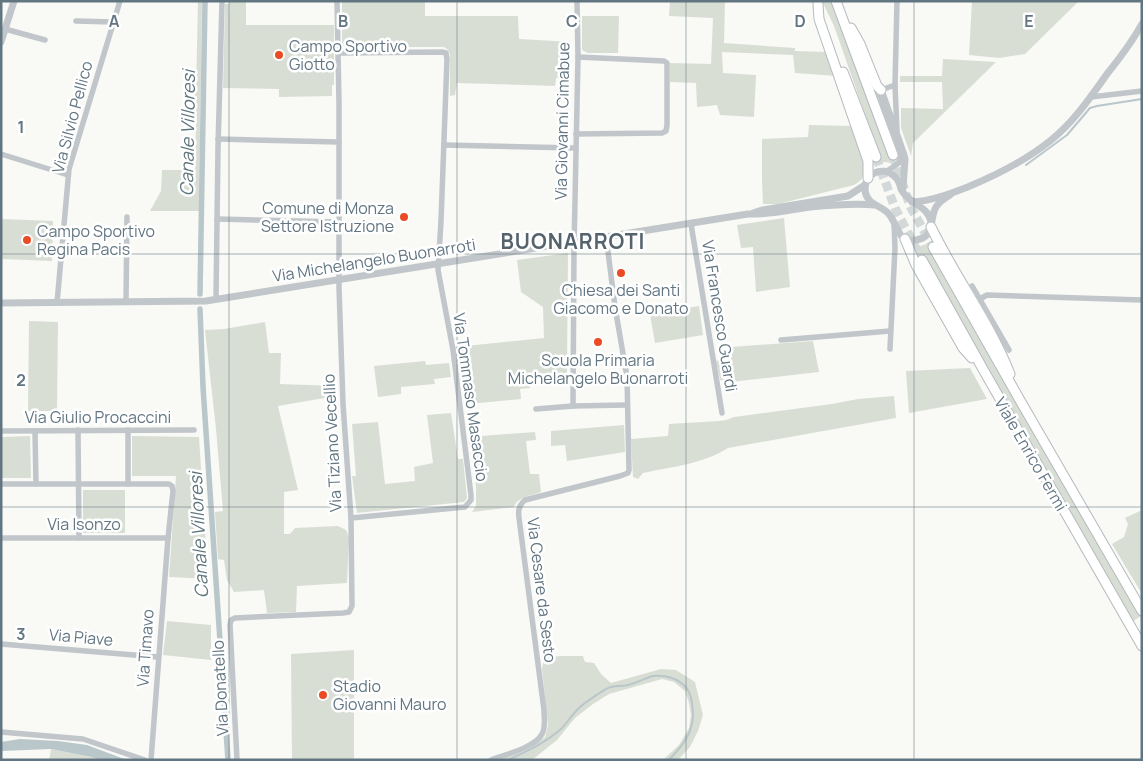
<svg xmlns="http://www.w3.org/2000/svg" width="1143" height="761" font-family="Manrope,sans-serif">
<rect width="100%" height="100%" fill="#f9f9f6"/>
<!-- green -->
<g fill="#d9ded5">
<polygon points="198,1 202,1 199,211 150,211 161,191 162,170 195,170 196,118 190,115 196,91"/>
<polygon points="229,1 246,1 246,25 334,25 334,85 332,85 332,96 279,97 279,89 223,88 225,4 229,4"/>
<polygon points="342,1 425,1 425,16 518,16 519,39 571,42 570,78 556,78 555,86 457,83 455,95 450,96 450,55 448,50 444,47 342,47"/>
<polygon points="670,1 725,1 724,43 795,48 795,51 829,52 837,76 795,73 793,55 722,52 723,73 756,75 754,117 720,115 717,105 697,107 696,83 670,82 670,63 711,64 713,18 669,16"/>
<polygon points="822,1 831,1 854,59 899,155 897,161 895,164 885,162 871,163 871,161 880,157 834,26"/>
<polygon points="972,1 1079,1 1025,54 999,58 969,55"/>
<polygon points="582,16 619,16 618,53 588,53 582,50"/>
<polygon points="943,59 996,62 913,143 911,156 901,128 901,108 943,109 942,82 900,82 900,76 942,76"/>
<path d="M809 125 853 126C857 139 870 164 863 177 861 181 857 183 854 185L778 204H763L762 180V139L808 137Z"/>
<polygon points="784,218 790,287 756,292 753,247 741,248 737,225"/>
<polygon points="1,219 53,221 52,261 1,259"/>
<polygon points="935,241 936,243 929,248 1141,616 1132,622 916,261 912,249"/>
<polygon points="568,253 567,374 529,373 530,388 520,389 521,399 469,404 465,381 460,381 455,347 544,338 543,307 521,292 517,260"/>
<polygon points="699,306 703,335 655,343 650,314"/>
<polygon points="29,321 58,322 57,411 28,411"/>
<polygon points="265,322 269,353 281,353 280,384 336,386 336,396 278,406 298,490 284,492 284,534 290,534 295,528 338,526 346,530 349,537 347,583 297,586 296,612 267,613 264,590 234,592 227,580 224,560 218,559 215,512 223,511 216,429 205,330 224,329"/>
<polygon points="813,341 819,372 730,382 720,380 716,361 732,357 731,347"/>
<polygon points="425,361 426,365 449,363 451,377 434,379 435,384 401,387 401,394 378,397 374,366"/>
<polygon points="970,368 987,399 909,413 906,371"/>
<path d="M894 396 896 418 728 448C703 464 671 467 643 473L638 479 633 477 631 439 668 436 669 424 719 421 726 420 734 417 832 404 858 399Z"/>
<polygon points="451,413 458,459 463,459 467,498 464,502 357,513 352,476 356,476 352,424 378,422 385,484 415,481 414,467 433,463 427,415"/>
<polygon points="624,425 625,452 567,461 565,445 551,446 551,431"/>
<path d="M535 432 536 440 526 441 530 474H539L541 492C531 496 517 497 514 507L472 512 476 506V486L468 437Z"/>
<polygon points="30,436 31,478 1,478 1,437"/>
<polygon points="132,436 199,437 208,579 169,577 176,476 132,476"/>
<rect x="83" y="490" width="42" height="43"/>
<polygon points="1142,510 1142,594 1112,544 1124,537 1128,524 1125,518"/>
<polygon points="167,621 211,625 211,660 163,655"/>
<polygon points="354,650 354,760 292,760 291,654"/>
<polygon points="563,656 583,656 585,662 594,663 601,674 611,683 661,669 676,670 695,682 703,715 698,731 690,747 678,760 663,760 679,745 689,728 691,715 689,703 685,691 674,682 662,679 609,694 593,704 575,718 557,740 532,760 499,760 530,748 545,737 548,725 542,669 544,657"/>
<polygon points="51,749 91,757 100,760 49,760"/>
</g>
<!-- water -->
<polygon fill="#b9c6ca" points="20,739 58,741 87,745 127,760 100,760 91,757 51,749 1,751 1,742"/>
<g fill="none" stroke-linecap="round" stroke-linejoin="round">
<!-- stream -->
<g stroke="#b9c6ca" stroke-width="2">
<polyline points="1026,165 1067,135 1090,108 1097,106 1142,99"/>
<path d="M508 760C527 751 545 743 561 729 567 723 572 715 578 709 585 702 598 694 606 689 613 685 621 687 628 685 637 683 645 678 653 676 660 675 666 676 672 678 690 685 692 696 693 714 693 734 682 746 669 760"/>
</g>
<!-- canal -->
<g stroke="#b9c6ca" stroke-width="5.5">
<polyline points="200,294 205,1"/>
<polyline points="200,309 203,387 228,760"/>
</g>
<!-- primary-tunnel -->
<g stroke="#d3d8d9" stroke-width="9" stroke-dasharray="9 4.5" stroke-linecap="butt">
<polyline points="893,155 910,206 933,247"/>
<polyline points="876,157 895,208 922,260"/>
</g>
<!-- primary casing -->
<g stroke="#b4babe" stroke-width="11">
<g id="primary">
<polyline points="836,1 893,155"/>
<polyline points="818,4 819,19 868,161 868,178"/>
<polyline points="851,28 860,44 877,86 881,90"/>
<polyline points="843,72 876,157"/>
<path d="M931 227C955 277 990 323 1010 374"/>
<polyline points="905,239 916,265 963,348 972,358"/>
<polyline points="933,247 1021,402 1142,611"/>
<polyline points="922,260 984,371 1142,646"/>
</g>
</g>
<!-- minor -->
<g stroke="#c1c6ca" stroke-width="5.5">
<polyline points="897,1 895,85 897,131"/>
<polyline points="76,21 114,22"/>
<polyline points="5,29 45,40"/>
<polyline points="339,53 442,52 446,53 447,59 441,221 438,270 453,350 471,495 471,500 465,507 351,518"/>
<polyline points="1091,97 1142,91"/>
<polyline points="576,134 662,133 666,131 667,125 667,63 664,61 578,57"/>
<polyline points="218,139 339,142"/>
<polyline points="444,145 576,148"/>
<polyline points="1,154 68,175"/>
<polyline points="887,171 899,163 901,159 879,94 881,90 895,85"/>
<polyline points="217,219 340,222"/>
<polyline points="691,224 722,413"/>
<polyline points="972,286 1009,350"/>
<polyline points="216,299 218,148 222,1"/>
<polyline points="980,299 987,295 1142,300"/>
<polyline points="126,302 127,217"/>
<polyline points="57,303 69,169 120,1"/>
<polyline points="574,309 615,307"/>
<polyline points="781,340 890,331"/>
<polyline points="890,349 895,248 894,223"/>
<polyline points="573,406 574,248 578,57 577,1"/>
<polyline points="536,409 573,406 627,405"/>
<polyline points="78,430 79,538"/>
<polyline points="128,430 128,484"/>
<polyline points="1,431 194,430"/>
<polyline points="35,431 36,484"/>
<polyline points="1,484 169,484 172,486 173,491 168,538 151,760"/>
<polyline points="1,538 168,538"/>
<polyline points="1,644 158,657"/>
<polyline points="1,732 83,739 145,760"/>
<polyline points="237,760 230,625 231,620 235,618 343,613 349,612 352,606 351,518 343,404 339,288 339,103 337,1"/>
<path d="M491 760C504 755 536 747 542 734 546 727 544 718 544 710L519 518C518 510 519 505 525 500L620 476 628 473 629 470 627 377 615 307 606 236"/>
</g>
<!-- tertiary -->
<g stroke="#c1c6ca" stroke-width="7">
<polyline points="1,42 14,1"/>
<polyline points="881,90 904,155 905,159 903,188"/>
<path d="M912 202C932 201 952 193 970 186 999 174 1026 160 1050 141 1073 123 1090 98 1107 74 1120 58 1132 42 1142 24"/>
<polyline points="753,213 762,210 848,196 865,185"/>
<path d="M931 222C928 205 908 204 901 189 900 184 898 179 894 176 882 165 864 174 865 190 866 204 880 205 888 213 894 219 899 236 904 239 909 242 918 240 923 238 934 232 930 217 936 207 939 202 945 198 950 195"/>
<path d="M1 303 206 301 748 214C769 215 789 210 810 207 831 205 854 203 875 205"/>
</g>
<!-- primary -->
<use href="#primary" stroke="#fff" stroke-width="9"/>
</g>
<!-- grid -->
<path fill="none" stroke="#627682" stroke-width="1" stroke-opacity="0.55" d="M229 1V760M457 1V760M686 1V760M914 1V760M1 254H1142M1 507H1142"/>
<!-- markers -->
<g fill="#eb4b24" stroke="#fff" stroke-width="2">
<circle cx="279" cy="55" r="5"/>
<circle cx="404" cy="217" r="5"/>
<circle cx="27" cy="240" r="5"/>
<circle cx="621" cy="273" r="5"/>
<circle cx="598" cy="342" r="5"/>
<circle cx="323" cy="695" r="5"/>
</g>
<g text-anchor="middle" stroke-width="5" stroke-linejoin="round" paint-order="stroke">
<!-- poi labels -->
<g font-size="16" fill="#627682" stroke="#fff" text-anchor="start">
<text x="289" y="52">Campo Sportivo<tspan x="289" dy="18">Giotto</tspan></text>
<text x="394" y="214" text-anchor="end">Comune di Monza<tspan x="394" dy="18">Settore Istruzione</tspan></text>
<text x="37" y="237">Campo Sportivo<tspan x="37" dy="18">Regina Pacis</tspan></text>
<text x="621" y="296" text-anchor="middle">Chiesa dei Santi<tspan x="621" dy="18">Giacomo e Donato</tspan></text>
<text x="598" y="366" text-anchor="middle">Scuola Primaria<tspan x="598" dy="18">Michelangelo Buonarroti</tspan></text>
<text x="333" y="692">Stadio<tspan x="333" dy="18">Giovanni Mauro</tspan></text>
</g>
<!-- street labels -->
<g font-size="16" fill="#627682" stroke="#fff">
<text transform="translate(72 117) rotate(-75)" y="6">Via Silvio Pellico</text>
<text transform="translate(562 121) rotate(-89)" y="6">Via Giovanni Cimabue</text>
<text transform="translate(374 260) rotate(-9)" y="6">Via Michelangelo Buonarroti</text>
<text transform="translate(720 316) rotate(81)" y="6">Via Francesco Guardi</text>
<text transform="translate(471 397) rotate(82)" y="6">Via Tommaso Masaccio</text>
<text x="98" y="423">Via Giulio Procaccini</text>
<text transform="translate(332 443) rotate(-93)" y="6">Via Tiziano Vecellio</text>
<text transform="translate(1031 454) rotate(60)" y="6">Viale Enrico Fermi</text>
<text x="84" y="530">Via Isonzo</text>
<text transform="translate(542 590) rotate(83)" y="6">Via Cesare da Sesto</text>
<text transform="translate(81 637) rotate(5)" y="6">Via Piave</text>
<text transform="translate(145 648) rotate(-86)" y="6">Via Timavo</text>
<text transform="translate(220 688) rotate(-93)" y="6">Via Donatello</text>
</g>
<!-- water labels -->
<g font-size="18" font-style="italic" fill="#5e757c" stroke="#fff">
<text transform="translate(188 133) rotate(-89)" y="6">Canale Villoresi</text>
<text transform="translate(199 535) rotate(-93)" y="6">Canale Villoresi</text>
</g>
<!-- district labels -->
<g font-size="21" font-weight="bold" letter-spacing="1" fill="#55636d" stroke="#fff">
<text x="573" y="249">BUONARROTI</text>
</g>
</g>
<g font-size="16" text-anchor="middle" font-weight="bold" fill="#627682" stroke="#fff" stroke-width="5" stroke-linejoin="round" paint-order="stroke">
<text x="114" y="27">A</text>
<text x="343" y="27">B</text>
<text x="572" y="27">C</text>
<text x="800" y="27">D</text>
<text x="1029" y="27">E</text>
<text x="21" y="133">1</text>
<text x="21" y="386">2</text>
<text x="21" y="640">3</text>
</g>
<!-- border -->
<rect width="1143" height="761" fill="none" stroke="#627682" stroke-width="5"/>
</svg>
